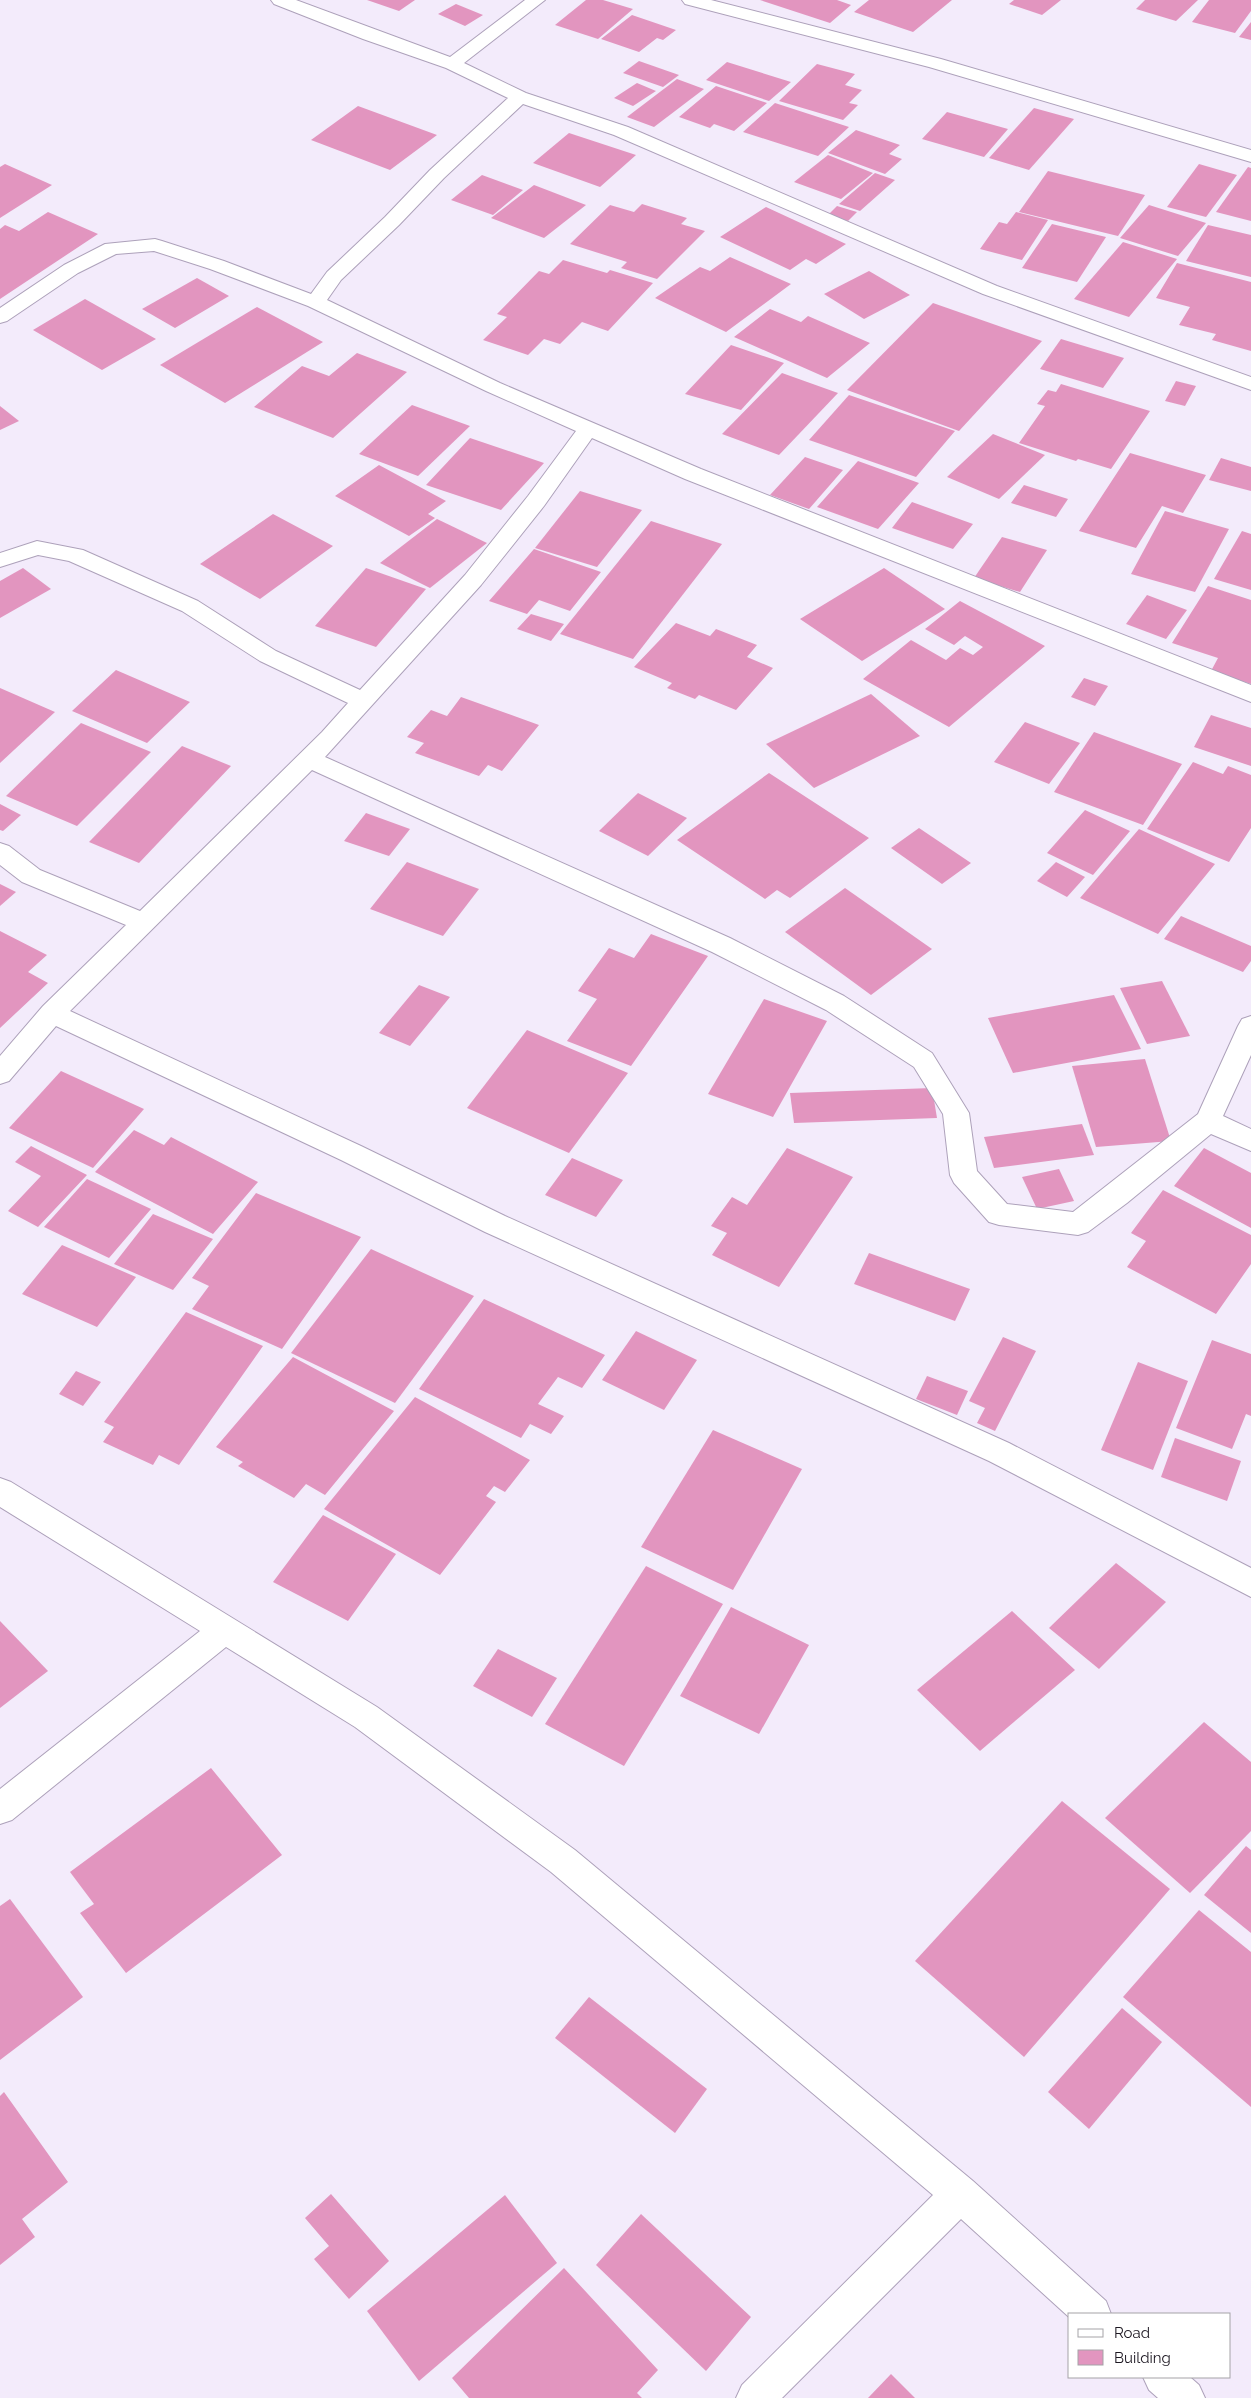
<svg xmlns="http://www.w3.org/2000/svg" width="1251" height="2398" font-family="Raleway,sans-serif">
<rect width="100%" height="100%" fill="#f3ebfb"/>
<!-- building -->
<g fill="#e295bf">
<polygon points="367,0 415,0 399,11"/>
<polygon points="586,0 603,0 633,9 598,39 555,25"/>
<polygon points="760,0 837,0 851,5 830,23"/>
<polygon points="869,0 952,0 913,32 854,12"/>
<polygon points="1014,0 1061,0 1042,15 1009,4"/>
<polygon points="1145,0 1198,0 1176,21 1136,9"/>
<polygon points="1209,0 1251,0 1251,11 1235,33 1192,22"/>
<polygon points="456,4 483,15 465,26 438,14"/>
<polygon points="632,15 676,30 663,40 657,38 639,52 601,39"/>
<polygon points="1251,22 1251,40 1239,37"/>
<polygon points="639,61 679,75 663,87 623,73"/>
<polygon points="727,62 791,82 769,101 706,80"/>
<polygon points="817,64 855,74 845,85 862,90 849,103 858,105 843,120 779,101"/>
<polygon points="677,79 704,89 654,127 627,117"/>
<polygon points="637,83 656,91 633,106 614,98"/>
<polygon points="716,86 767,103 734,131 714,124 710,128 679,117"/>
<polygon points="775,103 849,127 818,156 743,132"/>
<polygon points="358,106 437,135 390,170 311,140"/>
<polygon points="1034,108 1074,119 1029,170 989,158"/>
<polygon points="947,112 1008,129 984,157 922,139"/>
<polygon points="856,130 900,145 889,154 902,159 885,174 828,153"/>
<polygon points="569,133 636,155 600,187 533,163"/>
<polygon points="828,155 873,173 841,199 794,182"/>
<polygon points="5,164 52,185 0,218 0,167"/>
<polygon points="1199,164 1237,175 1206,217 1167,207"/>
<polygon points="1248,167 1251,168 1251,221 1216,212"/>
<polygon points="1048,171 1145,195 1118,236 1019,212"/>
<polygon points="875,173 895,180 860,211 839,204"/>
<polygon points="482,175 523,190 493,215 451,200"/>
<polygon points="534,185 586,205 544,238 491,218"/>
<polygon points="642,204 687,218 681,224 705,231 657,279 621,268 627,262 570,244 610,205 634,212"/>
<polygon points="1149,205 1206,223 1178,256 1120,238"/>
<polygon points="837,206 857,212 848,221 828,215"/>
<polygon points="766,207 846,244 816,264 806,259 790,270 720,237"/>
<polygon points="48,212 98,234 0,299 0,229 5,225 19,231"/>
<polygon points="1016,212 1048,220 1022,260 980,249 999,222 1007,224"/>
<polygon points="1052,224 1106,237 1077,282 1022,268"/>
<polygon points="1208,225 1251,235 1251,277 1186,261"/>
<polygon points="1123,242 1177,259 1129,317 1074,299"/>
<polygon points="730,257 791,284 726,332 655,298 700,267 710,271"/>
<polygon points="563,260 607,273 610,270 653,283 608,331 582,322 560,344 544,339 528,355 483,340 507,317 497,314 539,271 549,274"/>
<polygon points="1177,263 1251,282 1251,351 1212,340 1216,334 1179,325 1190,307 1156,298"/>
<polygon points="869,271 910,295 864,319 824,294"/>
<polygon points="197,278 229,296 175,328 142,309"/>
<polygon points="85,299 156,339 102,370 33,330"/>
<polygon points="933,303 1042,341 959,431 847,390"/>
<polygon points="257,307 323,342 225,403 160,365"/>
<polygon points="770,309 801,322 808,316 870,343 827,378 734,337"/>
<polygon points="1061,339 1124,358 1103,388 1040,369"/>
<polygon points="731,345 784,363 741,410 685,394"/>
<polygon points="357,353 407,372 333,438 254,407 302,366 329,376"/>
<polygon points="782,373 838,393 779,455 722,434"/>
<polygon points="1176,381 1196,386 1185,406 1165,401"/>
<polygon points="1061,384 1150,411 1111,469 1078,459 1076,461 1019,443 1045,406 1037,404 1048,390 1056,392"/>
<polygon points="849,395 955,431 916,477 809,440"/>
<polygon points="412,405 470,426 418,476 359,454"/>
<polygon points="0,406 19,421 0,430"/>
<polygon points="993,434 1045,455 999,499 947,477"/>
<polygon points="470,438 544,463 501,510 426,485"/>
<polygon points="1130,453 1206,475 1183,513 1162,506 1136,548 1079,531"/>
<polygon points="805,457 843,470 809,509 770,495"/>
<polygon points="1221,458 1251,467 1251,491 1209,480"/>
<polygon points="858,461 919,483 878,529 817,507"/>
<polygon points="379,465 446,501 428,514 435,518 409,536 335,496"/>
<polygon points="1024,485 1068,499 1056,517 1011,503"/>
<polygon points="580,491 642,510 597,567 535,548"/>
<polygon points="912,502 973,524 953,549 892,528"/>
<polygon points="1165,511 1229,529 1195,592 1131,574"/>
<polygon points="273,514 333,546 260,599 200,564"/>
<polygon points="437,519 487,543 430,588 380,563"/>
<polygon points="651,521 722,544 633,659 560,634"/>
<polygon points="1242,531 1251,534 1251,590 1214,579"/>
<polygon points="1002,537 1047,550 1020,592 974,578"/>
<polygon points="534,549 601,572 570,611 539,600 527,614 489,601"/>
<polygon points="23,568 51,589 0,618 0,581"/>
<polygon points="366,568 426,589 376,647 315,626"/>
<polygon points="884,568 945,609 862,661 800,619"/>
<polygon points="1208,586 1251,600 1251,684 1211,671 1218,658 1172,643"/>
<polygon points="1147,595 1187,610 1166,639 1126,624"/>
<polygon points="960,601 1045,646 949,727 863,679 911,640 946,660 960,648 973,655 983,647 965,636 954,645 925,629"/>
<polygon points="531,614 564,624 551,641 517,629"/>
<polygon points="676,623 710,636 716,629 757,645 747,657 773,668 736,710 699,695 695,699 667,688 672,683 634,667"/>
<polygon points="116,670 190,702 147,743 72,711"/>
<polygon points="1084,678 1108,686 1095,706 1071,697"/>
<polygon points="0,688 55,712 0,763"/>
<polygon points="871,694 920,736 814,788 766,744"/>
<polygon points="461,697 539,725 502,771 488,765 479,776 415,753 424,743 407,737 431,710 447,716"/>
<polygon points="1211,715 1251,728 1251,766 1194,747"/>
<polygon points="1025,722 1080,743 1049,784 994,762"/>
<polygon points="81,723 151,752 77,826 6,796"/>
<polygon points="1094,732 1182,764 1143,825 1054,792"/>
<polygon points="182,746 231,766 139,863 89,842"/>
<polygon points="1193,762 1223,774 1228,766 1251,775 1251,828 1229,862 1147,829"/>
<polygon points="769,773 869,838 790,898 777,890 765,899 677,840"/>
<polygon points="638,793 687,818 648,856 599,831"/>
<polygon points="0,804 21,815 3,831 0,830"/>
<polygon points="1085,810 1130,831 1093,875 1047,853"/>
<polygon points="366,813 410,829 389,856 344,841"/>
<polygon points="919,828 971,863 942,884 891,848"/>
<polygon points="1139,829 1215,864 1158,934 1080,898"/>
<polygon points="407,862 479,889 443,936 370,909"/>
<polygon points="1056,862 1085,877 1067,897 1037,881"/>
<polygon points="0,884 16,892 0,906"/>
<polygon points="845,888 932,949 871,995 785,932"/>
<polygon points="1181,916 1251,946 1251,961 1243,972 1164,939"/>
<polygon points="0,931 47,955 28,972 48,983 0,1028"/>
<polygon points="651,934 708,956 631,1066 567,1041 597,999 578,991 609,948 634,958"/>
<polygon points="1162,981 1190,1036 1147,1044 1120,988"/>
<polygon points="419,985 450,997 410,1046 379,1033"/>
<polygon points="1114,995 1141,1049 1013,1073 988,1018"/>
<polygon points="764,999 827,1021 773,1117 708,1094"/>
<polygon points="527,1030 628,1073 569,1153 467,1108"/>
<polygon points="1145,1059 1171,1141 1096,1147 1072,1066"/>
<polygon points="61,1071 144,1109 93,1168 9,1128"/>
<polygon points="932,1088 937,1118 794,1123 790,1093"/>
<polygon points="1082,1124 1094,1155 994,1168 984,1137"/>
<polygon points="134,1130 164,1145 171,1137 258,1182 213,1234 95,1172"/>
<polygon points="31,1146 87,1175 38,1227 8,1211 41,1176 15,1162"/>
<polygon points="787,1148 853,1177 779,1287 712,1255 727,1233 711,1226 732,1197 747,1205"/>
<polygon points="1204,1148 1251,1173 1251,1228 1174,1186"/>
<polygon points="572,1158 623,1180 596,1217 545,1195"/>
<polygon points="1059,1169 1074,1201 1037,1209 1022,1177"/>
<polygon points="87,1179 151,1209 109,1258 44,1227"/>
<polygon points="1163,1190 1251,1235 1251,1264 1216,1314 1127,1267 1146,1241 1131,1233"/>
<polygon points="256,1193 361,1237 282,1349 192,1309 209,1286 192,1278"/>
<polygon points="153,1214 213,1239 173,1290 114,1264"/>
<polygon points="62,1245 136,1277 97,1327 22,1294"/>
<polygon points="371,1249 474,1296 395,1403 291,1353"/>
<polygon points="869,1253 970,1289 955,1321 854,1284"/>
<polygon points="484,1299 605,1355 582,1388 558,1377 538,1404 564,1416 551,1434 530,1424 521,1438 419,1389"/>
<polygon points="186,1312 263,1346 179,1465 159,1455 153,1465 103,1442 114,1427 104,1422"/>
<polygon points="636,1331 697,1360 664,1410 602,1380"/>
<polygon points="1003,1337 1036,1351 995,1431 977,1423 985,1408 969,1401"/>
<polygon points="1212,1340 1251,1354 1251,1416 1246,1414 1232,1449 1176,1428"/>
<polygon points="293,1357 394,1411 325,1495 306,1484 294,1498 238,1466 243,1462 216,1447"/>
<polygon points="1138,1362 1188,1381 1153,1470 1101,1450"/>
<polygon points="76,1371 101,1382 83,1406 59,1394"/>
<polygon points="927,1376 968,1391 957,1415 916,1399"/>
<polygon points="415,1397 530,1460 505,1492 494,1486 486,1496 496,1502 440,1575 324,1509"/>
<polygon points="713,1430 802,1469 733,1590 641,1547"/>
<polygon points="1175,1438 1241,1461 1227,1501 1161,1477"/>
<polygon points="323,1515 396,1554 348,1621 273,1582"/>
<polygon points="1116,1563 1166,1602 1099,1669 1049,1628"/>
<polygon points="646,1566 723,1604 624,1766 545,1724"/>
<polygon points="731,1607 809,1645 759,1734 680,1696"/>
<polygon points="1012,1611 1075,1670 980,1751 917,1690"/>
<polygon points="0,1621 48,1671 0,1708"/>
<polygon points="498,1649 557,1678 532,1717 473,1686"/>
<polygon points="1204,1722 1251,1762 1251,1831 1190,1893 1105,1818"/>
<polygon points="211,1768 282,1855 126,1973 80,1913 94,1904 70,1872"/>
<polygon points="1062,1801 1170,1889 1024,2057 915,1961"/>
<polygon points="1246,1846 1251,1850 1251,1933 1204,1895"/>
<polygon points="10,1899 83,1997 0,2060 0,1906"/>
<polygon points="1199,1910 1251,1952 1251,2107 1123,1997"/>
<polygon points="589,1997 707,2089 675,2133 555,2038"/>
<polygon points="1122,2008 1162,2042 1089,2129 1048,2092"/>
<polygon points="4,2092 68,2182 22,2219 35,2237 0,2265 0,2096"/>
<polygon points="331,2194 389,2261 349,2299 314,2259 329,2246 305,2218"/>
<polygon points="505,2195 557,2263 419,2381 367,2311"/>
<polygon points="641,2214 751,2317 706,2371 596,2265"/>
<polygon points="564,2268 658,2370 637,2393 642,2398 469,2398 452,2378"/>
<polygon points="891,2374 915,2398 868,2398"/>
</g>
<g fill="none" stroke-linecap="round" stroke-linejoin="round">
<!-- street casing -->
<g stroke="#ada1ba" stroke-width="2">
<g id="street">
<polygon points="271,0 296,0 450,57 525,0 545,0 464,63 526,93 628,127 997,286 1251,377 1251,390 983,294 614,135 523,104 444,178 399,225 341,280 327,300 500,383 701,469 1251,685 1251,702 685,479 592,438 544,506 481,585 325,757 730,938 844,996 932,1053 969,1113 977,1171 1007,1204 1073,1212 1198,1114 1238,1026 1242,1019 1251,1016 1251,1055 1223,1116 1251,1129 1251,1151 1211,1134 1127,1203 1088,1232 1078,1235 999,1225 989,1222 954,1183 950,1175 943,1114 914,1067 826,1010 712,952 312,770 70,1011 361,1146 505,1216 1009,1443 1251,1568 1251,1597 989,1461 485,1232 341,1160 56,1026 9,1081 0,1084 0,1056 43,1006 126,925 22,882 0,865 0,843 9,846 40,870 140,911 322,732 348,703 260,661 182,611 69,561 38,555 0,567 0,553 37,541 83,550 198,601 276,651 360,690 465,575 528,496 576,431 486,391 308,306 210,269 154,251 116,254 78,273 7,321 0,323 0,308 64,265 105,244 155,239 162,241 224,261 311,294 327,272 385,217 430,170 508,98 446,68 363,39 274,4"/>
<polygon points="682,0 711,0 941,59 1251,150 1251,162 929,67 685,4"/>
<polygon points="0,1478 11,1482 377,1707 575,1850 973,2181 1106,2301 1111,2314 1070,2314 1070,2318 961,2219 782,2398 736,2398 742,2385 933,2195 551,1872 355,1727 226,1647 12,1820 0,1824 0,1789 200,1631 0,1507"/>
<polygon points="1143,2377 1190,2377 1199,2385 1205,2398 1158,2398 1149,2390"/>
</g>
</g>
<!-- street -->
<use href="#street" fill="#fff" fill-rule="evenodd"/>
</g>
<!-- legend -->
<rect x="1068" y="2313" width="162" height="65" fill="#ffffff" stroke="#a5a3a7"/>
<rect x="1078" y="2329" width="25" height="8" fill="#ffffff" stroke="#a5a3a7"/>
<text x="1114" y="2338" font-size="15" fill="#1d1822">Road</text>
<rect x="1078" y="2350" width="25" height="15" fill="#e295bf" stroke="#a5a3a7"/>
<text x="1114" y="2363" font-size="15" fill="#1d1822">Building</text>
</svg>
